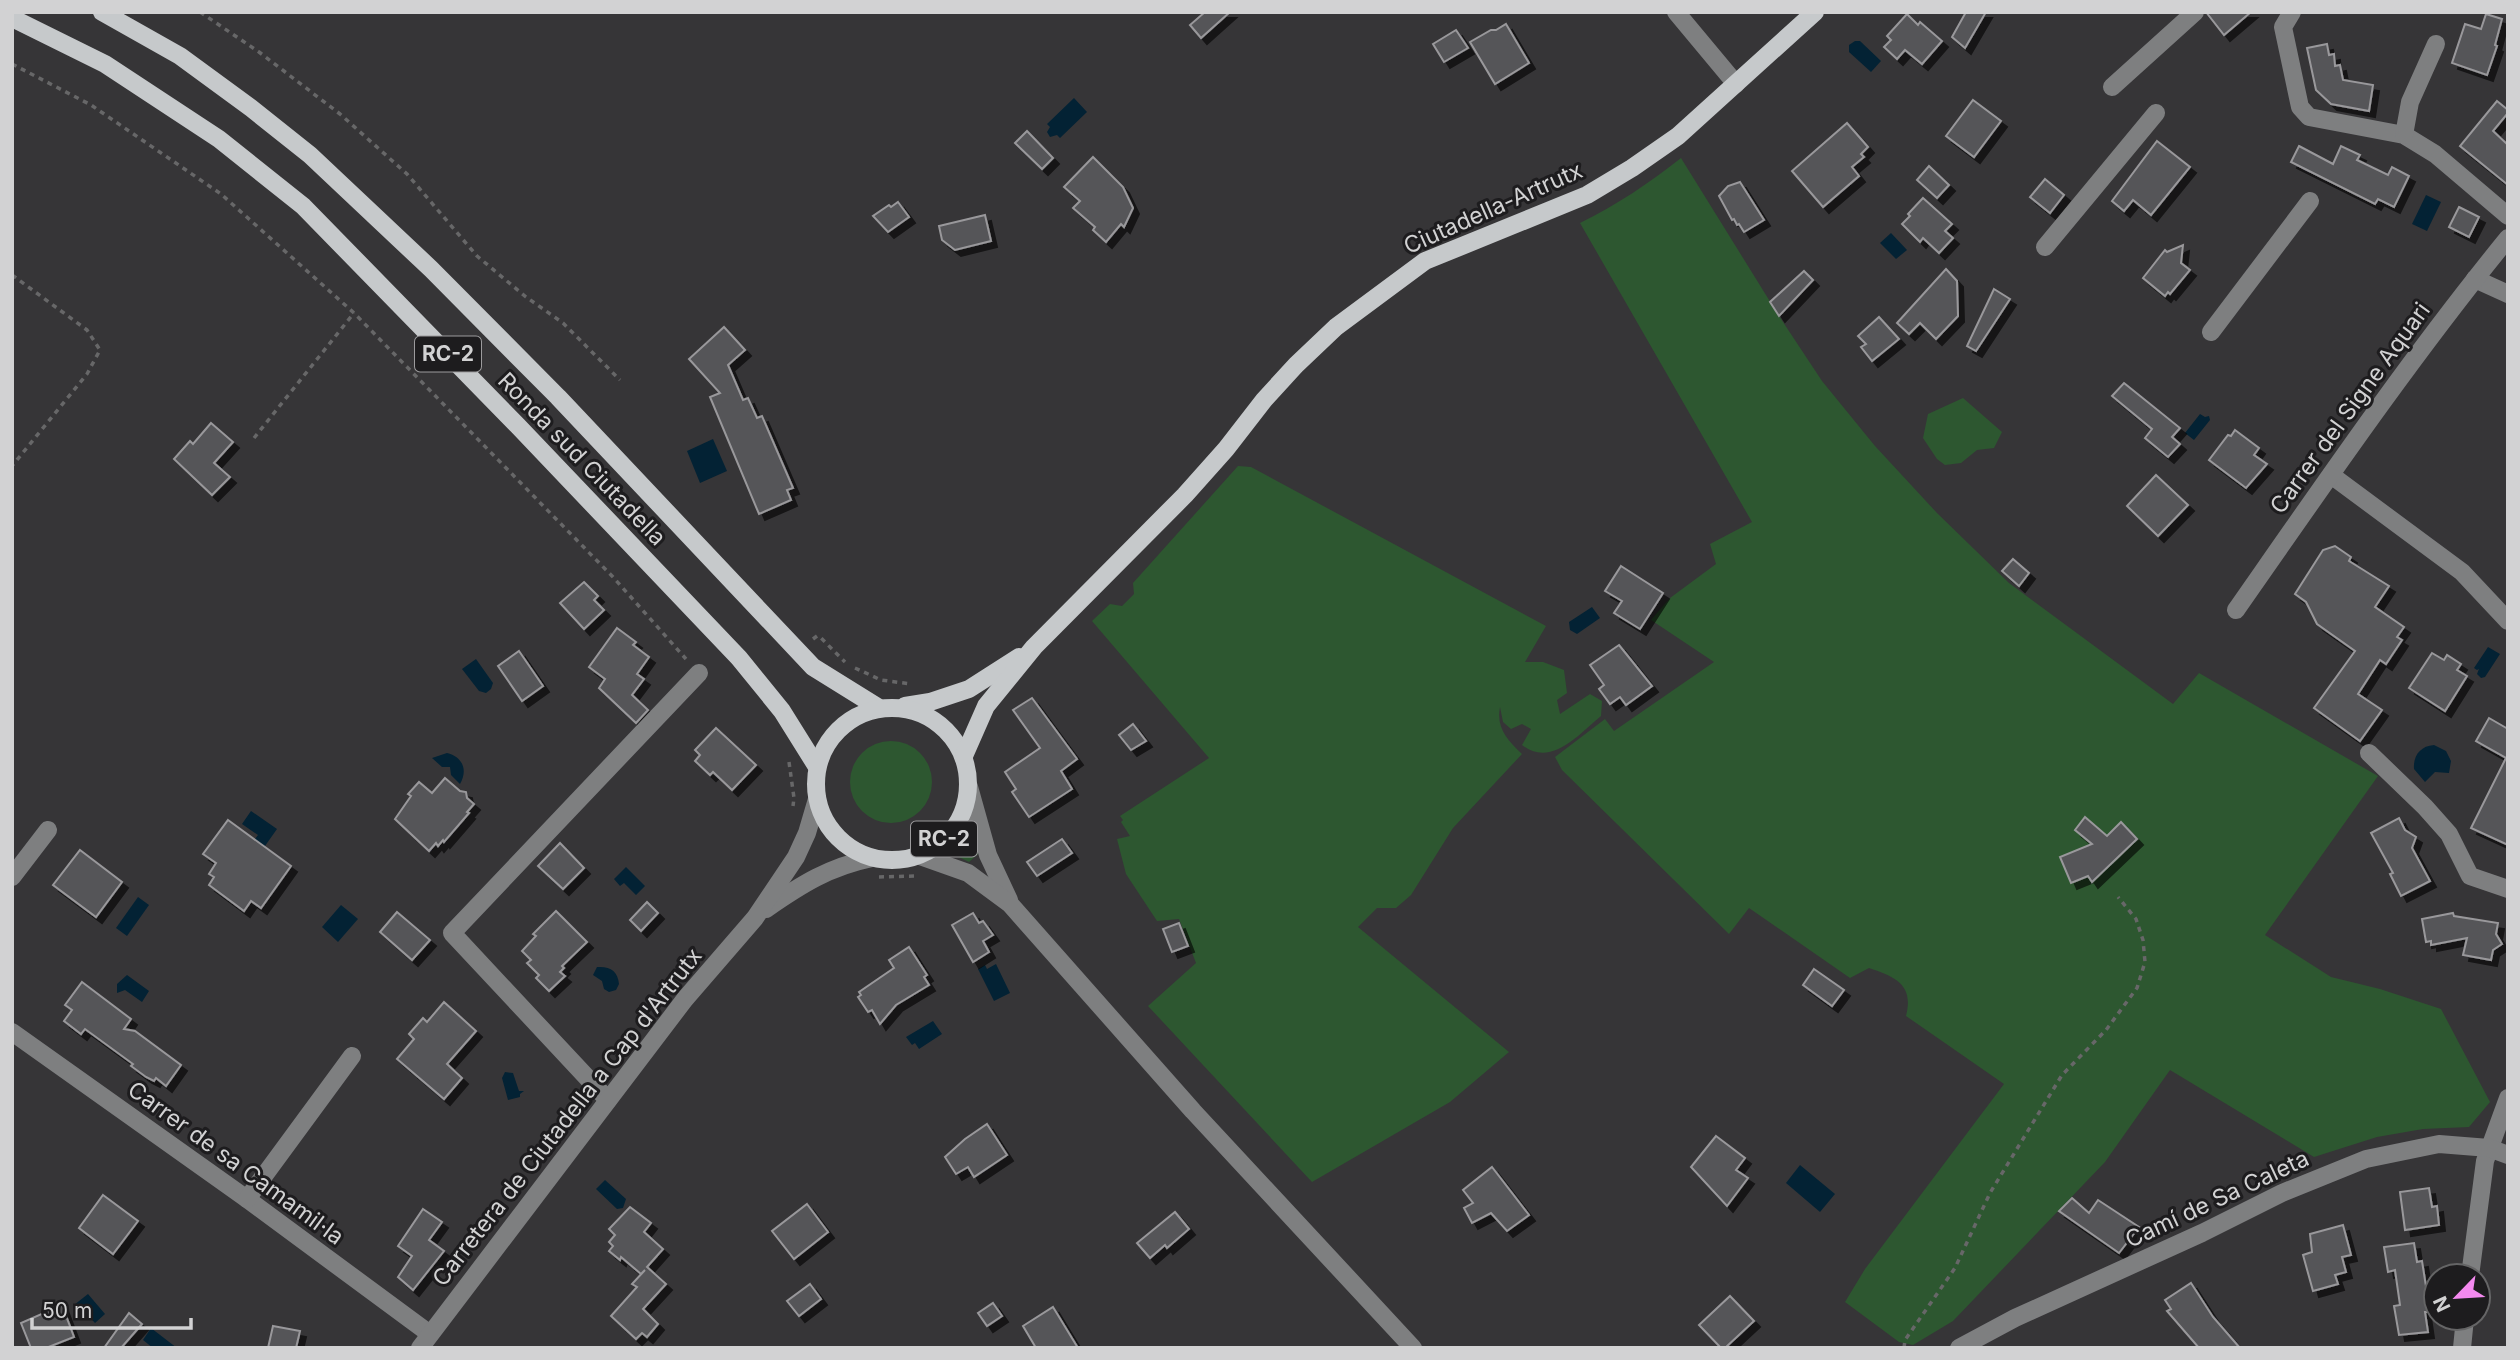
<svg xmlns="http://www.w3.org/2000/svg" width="2520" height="1360" font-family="Inter,sans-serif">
<defs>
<filter id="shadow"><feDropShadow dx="6" dy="6" stdDeviation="0" flood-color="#0009"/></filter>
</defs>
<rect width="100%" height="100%" fill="#363537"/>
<!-- green -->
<g fill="#2d5730">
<path d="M1681 158 1779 316 1822 381 1875 446 1937 513 2009 583 2173 704 2199 673 2378 776 2265 935 2331 977 2380 989 2441 1009 2490 1102 2469 1127 2423 1129 2377 1137 2314 1157 2170 1070 2105 1162 1953 1321 1913 1345 1899 1342 1845 1302 1865 1269 2004 1084 1906 1016C1914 985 1896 977 1869 968L1850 978 1749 908 1729 934 1562 770 1555 757 1605 719 1614 731 1714 662 1651 620 1670 598 1716 564 1710 544 1752 522 1580 223C1617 205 1649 183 1681 158Z"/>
<polygon points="1963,398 2002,432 1994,448 1977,450 1961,463 1945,465 1937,459 1923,438 1928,414"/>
<path d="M1238 466 1251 467 1546 626 1525 662H1543L1564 670 1567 693 1557 700 1560 714 1590 694 1602 701 1601 716C1579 734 1551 768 1522 745L1531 729 1522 724 1511 729 1503 722 1500 707C1496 728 1507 740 1522 754L1453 828 1411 895 1396 908H1377L1358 927 1509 1052 1450 1102 1312 1182 1148 1006 1196 963 1179 919 1157 921 1126 874 1117 839 1130 836 1121 822 1123 820 1120 816 1209 758 1092 621 1110 604 1122 606 1134 594 1133 583Z"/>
<circle cx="891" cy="782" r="41"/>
<polygon points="968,835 978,854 969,862 953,854 953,851"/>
</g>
<!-- water -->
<g fill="#032234">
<polygon points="1855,41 1860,41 1881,61 1871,72 1849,52 1849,45"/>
<polygon points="1074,98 1087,112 1060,138 1057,135 1050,137 1047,132 1050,127 1047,124"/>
<polygon points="2426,195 2441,202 2427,231 2412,224"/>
<polygon points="1891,233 1907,250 1896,259 1880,243"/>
<polygon points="2200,414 2205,417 2209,416 2210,420 2194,440 2185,433"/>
<polygon points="713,439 727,471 700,483 687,451"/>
<polygon points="1592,607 1600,618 1577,634 1570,630 1569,622"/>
<polygon points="2488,647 2500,654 2485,677 2481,678 2477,674 2479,669 2477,670 2474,668"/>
<polygon points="476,659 493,683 491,689 486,693 479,691 462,669"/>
<path d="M2434 745 2446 751 2451 761 2449 773 2435 772 2425 782 2414 769C2413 756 2420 746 2434 745Z"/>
<path d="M447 753C463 757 468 770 460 784L451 775 450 767H442L432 758Z"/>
<polygon points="251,811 277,829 260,853 249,847 258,835 242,824"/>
<polygon points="626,867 645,886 636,895 624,883 620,886 614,879"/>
<polygon points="138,897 149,905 127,936 116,928"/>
<polygon points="341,905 358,919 338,942 322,927"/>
<polygon points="996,964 1010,993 994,1001 978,969 985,965 987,969"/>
<path d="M597 967C610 966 618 971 619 984L616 990 609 992 604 989 602 981 593 975Z"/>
<polygon points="127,975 149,991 142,1002 125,990 117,993 117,984"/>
<polygon points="933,1021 942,1034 919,1049 915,1043 912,1045 906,1037"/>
<polygon points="505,1072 513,1073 519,1091 524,1091 520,1094 520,1097 508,1100 502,1078"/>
<polygon points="1800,1165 1835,1194 1820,1212 1786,1183"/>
<polygon points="605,1180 626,1199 623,1208 617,1209 596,1189"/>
<polygon points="88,1294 105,1314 95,1323 82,1309 79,1311 74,1305"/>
<polygon points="151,1328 177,1348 153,1348 143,1340"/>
</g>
<!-- building -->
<g fill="#555558" stroke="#99989b" stroke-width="2" filter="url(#shadow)">
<polygon points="1205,12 1230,12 1201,38 1190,25"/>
<polygon points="1966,12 1986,12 1965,48 1952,37"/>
<polygon points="2206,12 2251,12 2224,35"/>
<polygon points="1907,14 1918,25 1920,22 1942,41 1922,64 1905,50 1897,59 1884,47 1891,40 1887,36"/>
<polygon points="2486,14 2502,19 2495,45 2497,46 2487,75 2452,63 2465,24 2481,29"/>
<polygon points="1506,24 1529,63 1495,84 1470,42 1491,30 1496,30"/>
<polygon points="1456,30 1468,48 1444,62 1433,44"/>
<polygon points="2327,44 2329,55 2334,54 2335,66 2340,65 2343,80 2373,85 2369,111 2331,104 2316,90 2307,48"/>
<polygon points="1973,100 2001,121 1974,157 1946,136"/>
<polygon points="2497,101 2508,110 2508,113 2493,131 2508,145 2508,185 2460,146"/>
<polygon points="1847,123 1868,147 1861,154 1864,157 1852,167 1859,176 1823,207 1792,171"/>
<polygon points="1027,131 1053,158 1042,169 1015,143"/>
<polygon points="2157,141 2190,167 2151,215 2133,200 2124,211 2112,201"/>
<polygon points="2299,146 2333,164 2341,146 2360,155 2357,160 2388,175 2392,167 2409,176 2394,207 2378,199 2375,204 2291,162"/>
<polygon points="1093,157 1123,187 1133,208 1124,227 1121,224 1106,242 1093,230 1095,227 1073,208 1080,201 1064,187"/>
<polygon points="1929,166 1949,185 1937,198 1917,180"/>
<polygon points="2045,179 2064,195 2050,213 2030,197"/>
<polygon points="1740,182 1764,220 1744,232 1739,224 1737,225 1734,219 1732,220 1719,196 1728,186"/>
<polygon points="1923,198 1952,224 1945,231 1953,238 1939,253 1923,238 1920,242 1902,224 1910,216 1908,214"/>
<polygon points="898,202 909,217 888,232 873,216 889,205 891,207"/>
<polygon points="2459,207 2479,217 2469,237 2449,227"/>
<polygon points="985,215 991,241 955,250 942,240 939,226"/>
<polygon points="2183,245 2181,263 2190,270 2170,294 2168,292 2165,296 2143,278 2165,250 2167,252"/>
<polygon points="1946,269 1957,281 1958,316 1936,339 1920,323 1909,334 1897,323"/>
<polygon points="1804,271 1813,280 1779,316 1770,302"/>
<polygon points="1994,289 2010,299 1976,351 1967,346"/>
<polygon points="1879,317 1899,339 1872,361 1861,347 1866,344 1858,336"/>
<polygon points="724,327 745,350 728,365 743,400 748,398 757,418 762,416 793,488 787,490 791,500 759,514 710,397 720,393 689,359"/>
<polygon points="2124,383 2180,428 2172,437 2180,444 2168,457 2145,438 2152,429 2112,396"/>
<polygon points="211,423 233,442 214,463 230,477 212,495 174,459 190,441 193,444"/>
<polygon points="2235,430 2259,448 2254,455 2267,464 2246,488 2209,460 2228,435 2231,436"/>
<polygon points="2156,475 2188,505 2158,536 2127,506"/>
<polygon points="2335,546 2351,557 2349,561 2389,586 2375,607 2404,627 2397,637 2402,640 2386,664 2380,660 2358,694 2382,710 2360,741 2314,708 2355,651 2317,624 2306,602 2295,594 2323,550"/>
<polygon points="2013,559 2029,573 2019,586 2002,571"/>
<polygon points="1621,566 1663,593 1640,629 1614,613 1622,601 1605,591"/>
<polygon points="584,582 598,596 594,600 604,610 584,629 560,603"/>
<polygon points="617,628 636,642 633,645 649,657 637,674 644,679 632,695 648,710 636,723 599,688 605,679 589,667"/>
<polygon points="1619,645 1652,686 1626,705 1620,697 1610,704 1599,689 1604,685 1590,665"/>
<polygon points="519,651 543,686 522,701 498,666"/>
<polygon points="2432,653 2444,660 2447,655 2461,664 2457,670 2467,676 2445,711 2409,688"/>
<polygon points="1032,698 1077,759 1061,771 1072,789 1029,817 1012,792 1016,789 1005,772 1040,748 1013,710"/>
<polygon points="2489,718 2508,729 2508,845 2471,828 2506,758 2476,741"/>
<polygon points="1133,724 1146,741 1131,750 1119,735"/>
<polygon points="716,728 756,765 732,790 713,772 710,775 695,761 700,755 695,750"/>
<polygon points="445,778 460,791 466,792 467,798 474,804 467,812 469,813 444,842 443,840 438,846 436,843 429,851 395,819 411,796 408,794 419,782 432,793"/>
<polygon points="2085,817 2107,836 2121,822 2137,839 2092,882 2088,876 2071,883 2060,857 2092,844 2075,830"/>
<polygon points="2399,818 2405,830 2416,837 2412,848 2430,881 2401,896 2390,874 2393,873 2371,833"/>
<polygon points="228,820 291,866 261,908 251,901 244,911 209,885 214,877 209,874 216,863 203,854"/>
<polygon points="1062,839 1072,853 1037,876 1027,862"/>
<polygon points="560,843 584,868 563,889 538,866"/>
<polygon points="80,850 122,882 96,917 53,885"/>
<polygon points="647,902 658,913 641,931 630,920"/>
<polygon points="556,911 587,942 562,966 564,968 560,972 565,976 549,991 536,978 539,975 527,963 531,960 522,951 536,936 533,934"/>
<polygon points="397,912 430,940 412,960 380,932"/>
<polygon points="973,913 979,923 983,921 993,935 983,941 989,952 973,962 952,925"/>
<polygon points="2453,913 2454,916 2498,923 2496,934 2502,944 2493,950 2491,960 2463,955 2467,938 2431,945 2431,941 2426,942 2422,919"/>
<polygon points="1179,923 1188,946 1172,952 1163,929"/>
<polygon points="909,947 927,975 924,977 929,985 896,1005 880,1024 872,1010 868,1012 858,997 861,995 859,992 894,968 889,960"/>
<polygon points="1814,969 1844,990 1832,1006 1803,985"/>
<polygon points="82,982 131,1019 124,1029 135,1031 181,1065 166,1086 156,1078 154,1081 146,1077 131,1066 133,1064 85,1029 81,1034 64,1021 72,1010 65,1005"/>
<polygon points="444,1002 476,1031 447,1064 462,1078 444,1099 397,1059 414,1039 409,1034 423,1018 427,1022"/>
<polygon points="987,1124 1007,1155 974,1177 968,1167 956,1174 945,1157 965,1139"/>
<polygon points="1716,1136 1745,1158 1736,1170 1748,1178 1727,1206 1691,1167"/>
<polygon points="1492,1167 1529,1215 1507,1231 1491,1213 1472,1223 1464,1208 1473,1203 1463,1190"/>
<polygon points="2429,1188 2432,1207 2437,1206 2439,1225 2405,1230 2400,1192"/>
<polygon points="103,1195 138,1221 113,1254 79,1228"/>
<polygon points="2072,1198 2089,1213 2098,1200 2139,1227 2119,1253 2059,1211"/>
<polygon points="807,1204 828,1232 794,1259 772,1231"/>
<polygon points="630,1207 651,1223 644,1232 663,1249 647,1267 666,1284 643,1309 658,1324 647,1337 642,1333 636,1339 611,1316 637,1287 632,1284 645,1270 641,1274 621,1257 620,1260 609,1251 613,1246 609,1242 615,1235 609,1229"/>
<polygon points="423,1209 442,1222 429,1240 444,1251 413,1290 398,1277 412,1256 398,1246"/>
<polygon points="1175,1212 1189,1229 1167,1248 1165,1245 1150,1258 1137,1243"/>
<polygon points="2343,1225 2351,1255 2342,1257 2346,1272 2335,1275 2338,1284 2313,1291 2303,1255 2312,1252 2310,1234"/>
<polygon points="2414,1243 2417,1262 2422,1261 2430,1312 2425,1312 2428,1332 2399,1335 2394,1306 2400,1305 2395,1270 2388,1272 2384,1247"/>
<polygon points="2191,1283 2213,1317 2240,1348 2199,1348 2167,1311 2171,1309 2165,1300"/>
<polygon points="810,1284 821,1299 799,1316 787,1301"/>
<polygon points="1730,1296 1754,1321 1725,1348 1721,1348 1699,1325"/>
<polygon points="993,1303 1002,1316 987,1326 978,1313"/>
<polygon points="62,1305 74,1337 46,1348 31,1348 21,1323"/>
<polygon points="1053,1307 1078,1348 1036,1348 1023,1326"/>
<polygon points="129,1313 142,1324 121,1348 104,1348"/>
<polygon points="273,1326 300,1331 296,1348 268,1348"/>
</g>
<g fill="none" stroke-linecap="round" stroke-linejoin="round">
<!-- path -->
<g stroke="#676768" stroke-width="3.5" stroke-dasharray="5 5" stroke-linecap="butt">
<polyline points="200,12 259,52 340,114 407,174 477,256 526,297 563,323 620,380"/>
<polyline points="12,64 91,105 221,194 354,313 613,577 686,659"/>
<polyline points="12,275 87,330 100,350 87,374 12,466"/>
<polyline points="254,438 354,313"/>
<polyline points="813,639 817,636 820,637 845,662"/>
<polyline points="855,668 881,680 911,684"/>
<polyline points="789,762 794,798 793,806"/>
<polyline points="879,877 917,876"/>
<polyline points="1904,1348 1905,1340 1955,1268 1990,1193 2062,1075 2106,1030 2137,988 2145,962 2143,940 2136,919 2118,897"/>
</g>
<!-- minor -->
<g stroke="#7e7f80" stroke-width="18">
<polyline points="1676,12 1736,84"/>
<polyline points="2292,12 2283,27 2300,107 2309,117 2404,135 2435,154 2508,216"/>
<polyline points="2112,87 2195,12"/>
<polyline points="2404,135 2410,102 2436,44"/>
<polyline points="2045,247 2156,113"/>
<polyline points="2475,279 2508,294"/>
<polyline points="2211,332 2310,201"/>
<polyline points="2331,475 2462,572 2508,621"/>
<path d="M2236 610C2324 484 2411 357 2508 238"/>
<polyline points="2369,753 2425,807 2449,834 2470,876 2508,889"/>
<polyline points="969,787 988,855 1009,900"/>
<polyline points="920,856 968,873 1010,904 1193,1111 1413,1348"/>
<polyline points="12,877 48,830"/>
<path d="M766 909C802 884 829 867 872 858"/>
<polyline points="12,1032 247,1199 430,1334"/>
<polyline points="608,1100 452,933 699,673"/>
<polyline points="247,1199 352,1056"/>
<polyline points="2470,1276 2485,1161 2508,1098"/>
<polyline points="420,1348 685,999 755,918 796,857 807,833 817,799"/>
<polyline points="1959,1348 2015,1318 2202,1233 2282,1193 2366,1159 2439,1144 2489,1148 2508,1155"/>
<polyline points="2462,1348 2465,1318"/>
</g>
<!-- major -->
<g stroke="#c6c9cb" stroke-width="18">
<polyline points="102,12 180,56 251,108 310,155 431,269 558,397 813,667 879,708"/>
<polyline points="12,18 105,64 219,139 303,206 518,426 739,658 782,711 817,767"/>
<polyline points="905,706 930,702 969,689 1019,657"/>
<circle cx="892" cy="784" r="76"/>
<polyline points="964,756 986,706 1034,647 1185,495 1226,449 1264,400 1296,365 1336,327 1425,261 1587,195 1632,168 1678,136 1815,12"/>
</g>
</g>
<g text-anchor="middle" stroke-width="6" stroke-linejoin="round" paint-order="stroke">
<!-- shield labels -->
<g fill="#1d1c1e" stroke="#9c9b9d" stroke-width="2">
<rect x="415" y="336.5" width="66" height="35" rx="5"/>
<rect x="911" y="821.5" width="66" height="35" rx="5"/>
</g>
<g font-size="21" font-weight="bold" fill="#d2d2d3">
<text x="448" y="361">RC-2</text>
<text x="944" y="846">RC-2</text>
</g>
<!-- street labels -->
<g font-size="23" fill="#d2d2d3" stroke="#1d1c1e">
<text transform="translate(1493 208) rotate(-24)" y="8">Ciutadella-Artrutx</text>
<text transform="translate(2350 408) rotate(-54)" y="8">Carrer del Signe Aquari</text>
<text transform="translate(582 459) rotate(46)" y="8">Ronda sud Ciutadella</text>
<text transform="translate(567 1117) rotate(-52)" y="8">Carretera de Ciutadella a Cap d'Artrutx</text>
<text transform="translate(236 1163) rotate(36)" y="8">Carrer de sa Camamil·la</text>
<text transform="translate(2217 1199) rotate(-25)" y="8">Camí de Sa Caleta</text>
</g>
</g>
<!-- border -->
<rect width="2520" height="1360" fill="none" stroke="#d2d2d3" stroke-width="28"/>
<!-- north arrow -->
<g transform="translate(2457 1297) rotate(245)"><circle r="33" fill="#1d1c1e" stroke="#656566" stroke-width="2"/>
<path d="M0-5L12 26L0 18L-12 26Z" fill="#f489ef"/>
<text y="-10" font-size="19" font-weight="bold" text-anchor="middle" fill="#d2d2d3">N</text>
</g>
<!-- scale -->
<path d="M32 1318v10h159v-10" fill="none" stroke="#d2d2d3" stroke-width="3.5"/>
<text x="42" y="1318" font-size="21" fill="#d2d2d3" stroke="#1d1c1e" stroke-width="5" paint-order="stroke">50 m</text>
</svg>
